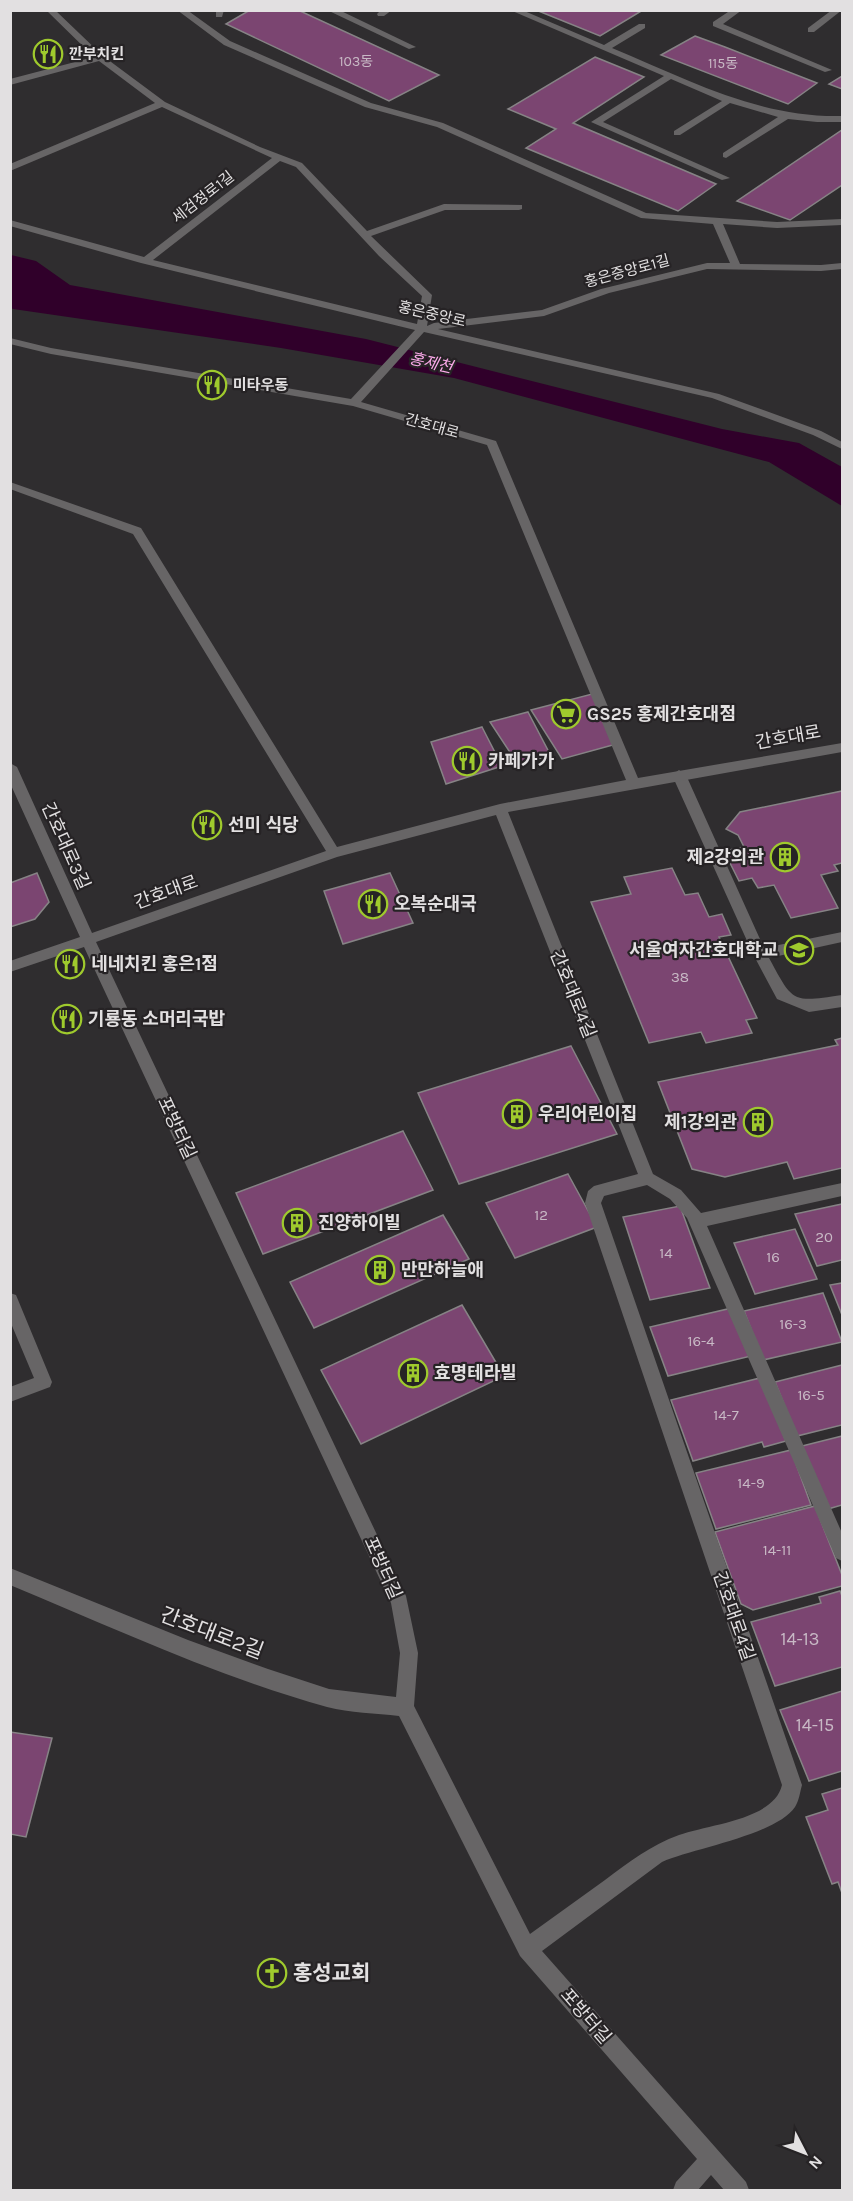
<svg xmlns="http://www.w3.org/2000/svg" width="853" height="2201" font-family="Karla,'Noto Sans KR',sans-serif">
<rect width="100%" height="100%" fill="#2f2d2f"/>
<!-- water -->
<polygon fill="#30002a" points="11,255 36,261 70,285 366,339 722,429 799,443 842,467 842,506 769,462 454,378 281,348 13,309 11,308"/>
<!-- building -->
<g fill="#7b4571" stroke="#868385" stroke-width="1.5">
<polygon points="250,10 298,10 439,75 389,101 226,24"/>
<polygon points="536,10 643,10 600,36"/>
<polygon points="695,36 725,47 817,83 788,104 661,55"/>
<polygon points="595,57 644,77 573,123 716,184 678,211 526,148 556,129 508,109"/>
<polygon points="842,76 842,89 829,84"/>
<polygon points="842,130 842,185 790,220 737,201"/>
<polygon points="592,694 620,743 562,759 531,710"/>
<polygon points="528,712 551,756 517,763 490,722"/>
<polygon points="482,727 502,766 446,784 431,742"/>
<polygon points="842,791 842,863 834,865 838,871 821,875 838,908 791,918 774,885 758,888 752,878 739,881 724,851 744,847 738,835 726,829 740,812"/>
<polygon points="672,868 685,895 698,893 709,917 722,914 731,935 719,937 757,1018 746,1020 752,1033 706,1043 701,1032 649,1043 591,902 631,894 624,877"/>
<polygon points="37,873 49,902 35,919 10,927 10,883"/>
<polygon points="390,873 413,923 343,944 324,891"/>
<polygon points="842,1038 842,1168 794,1179 787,1162 725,1177 692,1169 658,1082 838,1045 835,1040"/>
<polygon points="571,1046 617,1134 459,1184 418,1093"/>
<polygon points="403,1131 433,1190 263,1254 236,1193"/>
<polygon points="568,1174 597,1227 515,1258 486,1203"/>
<polygon points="842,1204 842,1260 817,1266 795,1214"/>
<polygon points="680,1206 710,1288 650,1300 623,1217"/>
<polygon points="443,1215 469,1259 314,1328 290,1282"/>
<polygon points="795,1229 817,1279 755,1294 734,1243"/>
<polygon points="842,1283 842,1315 830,1285"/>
<polygon points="823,1293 842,1342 763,1360 744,1311"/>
<polygon points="462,1305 504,1376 361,1444 321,1370"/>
<polygon points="732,1308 751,1356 668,1376 650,1327"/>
<polygon points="842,1365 842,1425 797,1436 775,1382"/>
<polygon points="760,1378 786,1441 764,1447 762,1442 693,1461 671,1400"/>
<polygon points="842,1436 842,1505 828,1509 802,1446"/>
<polygon points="791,1450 811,1505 716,1529 696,1473"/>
<polygon points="815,1506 842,1575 842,1586 753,1610 741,1604 715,1532"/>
<polygon points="840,1591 842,1596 842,1667 775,1686 751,1622 821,1603 819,1597"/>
<polygon points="842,1691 842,1771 809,1781 780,1710"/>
<polygon points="10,1732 52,1738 26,1837 10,1834"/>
<polygon points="842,1788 842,1893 838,1882 832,1884 806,1817 828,1810 822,1794"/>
</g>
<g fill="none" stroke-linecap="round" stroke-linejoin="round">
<!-- service -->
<path fill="#676566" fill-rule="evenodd" d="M679 770 686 775 764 948 842 932V942L769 958C793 1002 791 1003 842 995V1007L809 1012 777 999 753 954 672 775Z"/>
<!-- minor -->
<g fill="#676566" fill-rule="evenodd">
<path d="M46 10H55L103 56 165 102 260 147 302 163 367 231 444 204 522 205V209L519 210H445L371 236 432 295 427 326 434 323 542 310 601 289 707 263H730L713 224 641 218 437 127 365 107 224 45 177 10H187L230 41 371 103 443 123 646 213 777 222 842 219V225L777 228 723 224 740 264 821 265 842 263V269L821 271 707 269 609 293 544 316 438 329 719 394 821 431 842 442V449L813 435 712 398 424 332 361 402 496 441 638 778 842 743V752L508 812 653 1174 681 1190 701 1213 842 1183V1196L707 1226 842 1533V1561L836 1558 687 1218 670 1199 647 1185 604 1196 601 1203 802 1785C800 1792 799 1801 795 1807 776 1835 694 1848 662 1862L542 1951 746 2182 749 2190H724L711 2175 698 2190H673L676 2182 697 2159 520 1956 399 1716C376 1713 350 1713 327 1707 218 1677 114 1628 10 1585V1568L188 1640 268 1669 329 1689 396 1697 400 1653 391 1603 84 947 10 972V961L80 937 10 783V763L17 767 92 933 326 851 133 534 10 489V482L141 528 337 847 500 804 626 780 487 445 353 406 51 354 10 344V338L51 348 351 399 415 330 141 263 10 226V220L144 257 272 158 162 107 10 171V164L155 103 99 61 10 85V79L94 57ZM280 161 296 167 379 256 422 296 417 324 153 260ZM496 815 638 1174 594 1186 588 1191 585 1203 782 1785C774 1820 709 1824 679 1835 651 1845 629 1862 605 1880 580 1898 555 1916 530 1934L414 1706 418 1653 406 1596 96 942 337 857Z"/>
<polygon points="216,10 224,10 222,17 216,17"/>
<polygon points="327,10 339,10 416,47 409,49"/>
<polygon points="381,10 392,10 384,16 378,16 377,14"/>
<path d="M510 10H522L604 45 639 24H645V28L612 48C687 79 758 118 842 116V122H817L788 119 726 158 723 157V153L778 117 730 103 680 135H674V131L722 101 671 79 603 122 730 178 722 180 591 122 664 76Z"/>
<polygon points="731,10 742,10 723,24 832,70 825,72 713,26 713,22"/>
<polygon points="832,10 842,10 814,32 808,32 808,28"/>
<polygon points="10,1293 16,1295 52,1382 50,1387 10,1402 10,1387 34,1378 10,1321"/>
</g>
</g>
<!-- icons -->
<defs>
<g id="restaurant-ring" transform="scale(1.5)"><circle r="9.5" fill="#262325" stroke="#9fca2d" stroke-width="1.5"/><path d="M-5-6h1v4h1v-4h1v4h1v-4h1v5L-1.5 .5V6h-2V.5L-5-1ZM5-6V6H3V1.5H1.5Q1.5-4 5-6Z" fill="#9fca2d"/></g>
<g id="supermarket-ring" transform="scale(1.5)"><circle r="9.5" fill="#262325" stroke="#9fca2d" stroke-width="1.5"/><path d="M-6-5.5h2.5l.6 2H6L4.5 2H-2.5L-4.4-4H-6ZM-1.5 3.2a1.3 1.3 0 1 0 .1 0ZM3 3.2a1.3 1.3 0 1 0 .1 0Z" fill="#9fca2d"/></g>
<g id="building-ring" transform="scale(1.5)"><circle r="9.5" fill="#262325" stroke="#9fca2d" stroke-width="1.5"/><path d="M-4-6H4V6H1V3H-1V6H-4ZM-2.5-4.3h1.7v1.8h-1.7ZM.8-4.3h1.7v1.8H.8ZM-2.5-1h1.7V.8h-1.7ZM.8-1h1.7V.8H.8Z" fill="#9fca2d"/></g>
<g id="university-ring" transform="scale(1.5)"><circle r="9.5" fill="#262325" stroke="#9fca2d" stroke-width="1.5"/><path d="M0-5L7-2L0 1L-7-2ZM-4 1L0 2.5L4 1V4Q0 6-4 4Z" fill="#9fca2d"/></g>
<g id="church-ring" transform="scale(1.5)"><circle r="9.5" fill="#262325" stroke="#9fca2d" stroke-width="1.5"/><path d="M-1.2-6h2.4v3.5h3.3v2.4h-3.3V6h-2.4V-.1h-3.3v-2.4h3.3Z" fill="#9fca2d"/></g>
</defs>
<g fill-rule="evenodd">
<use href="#restaurant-ring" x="48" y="54"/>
<use href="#restaurant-ring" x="212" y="385"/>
<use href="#supermarket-ring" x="566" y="714"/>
<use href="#restaurant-ring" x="467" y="761"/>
<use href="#restaurant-ring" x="207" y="825"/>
<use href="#building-ring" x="785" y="857"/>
<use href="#restaurant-ring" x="373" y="904"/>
<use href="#university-ring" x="799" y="950"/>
<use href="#restaurant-ring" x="70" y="964"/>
<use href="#restaurant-ring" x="67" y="1019"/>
<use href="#building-ring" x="517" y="1114"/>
<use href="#building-ring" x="758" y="1122"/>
<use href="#building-ring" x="297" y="1223"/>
<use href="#building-ring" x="380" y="1270"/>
<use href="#building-ring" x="413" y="1373"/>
<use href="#church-ring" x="272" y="1973"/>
</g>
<g text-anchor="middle" stroke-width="4.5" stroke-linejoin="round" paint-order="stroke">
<!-- far-number labels -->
<g font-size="14" fill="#c8b9c5">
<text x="356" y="66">103동</text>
<text x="723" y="68">115동</text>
</g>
<!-- far-poi labels -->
<g font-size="15" font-weight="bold" fill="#e2e0e1" stroke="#262325" text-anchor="start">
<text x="69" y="59">깐부치킨</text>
<text x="233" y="390">미타우동</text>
</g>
<!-- far-street labels -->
<g font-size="15" fill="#e2e0e1" stroke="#262325">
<text transform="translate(203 197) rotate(-38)" y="5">세검정로1길</text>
<text transform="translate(627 271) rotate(-15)" y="5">홍은중앙로1길</text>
<text transform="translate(432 314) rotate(13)" y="5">홍은중앙로</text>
<text transform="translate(432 426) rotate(16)" y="5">간호대로</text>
</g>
<!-- number labels -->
<g font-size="15" fill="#c8b9c5">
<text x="680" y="982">38</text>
<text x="541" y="1220">12</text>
<text x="824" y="1242">20</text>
<text x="666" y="1258">14</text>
<text x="773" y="1262">16</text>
<text x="793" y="1329">16-3</text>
<text x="701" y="1346">16-4</text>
<text x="811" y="1400">16-5</text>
<text x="726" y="1420">14-7</text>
<text x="751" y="1488">14-9</text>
<text x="777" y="1555">14-11</text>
</g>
<!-- far-water labels -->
<g font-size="16" font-style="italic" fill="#fbaaea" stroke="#262325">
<text transform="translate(431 362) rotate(13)" y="6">홍제천</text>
</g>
<!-- poi labels -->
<g font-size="18" font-weight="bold" fill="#e2e0e1" stroke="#262325" text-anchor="start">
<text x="587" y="720">GS25 홍제간호대점</text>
<text x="488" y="767">카페가가</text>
<text x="228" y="831">선미 식당</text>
<text x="764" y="863" text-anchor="end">제2강의관</text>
<text x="394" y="910">오복순대국</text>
<text x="778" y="956" text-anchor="end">서울여자간호대학교</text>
<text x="91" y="970">네네치킨 홍은1점</text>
<text x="88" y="1025">기룡동 소머리국밥</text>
<text x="538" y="1120">우리어린이집</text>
<text x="737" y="1128" text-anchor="end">제1강의관</text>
<text x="318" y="1229">진양하이빌</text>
<text x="401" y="1276">만만하늘애</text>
<text x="434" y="1379">효명테라빌</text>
</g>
<!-- street labels -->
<g font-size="18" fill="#e2e0e1" stroke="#262325">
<text transform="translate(788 737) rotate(-10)" y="6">간호대로</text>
<text transform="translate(66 846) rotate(66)" y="6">간호대로3길</text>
<text transform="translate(166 892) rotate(-20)" y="6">간호대로</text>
<text transform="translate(573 994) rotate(68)" y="6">간호대로4길</text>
<text transform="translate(177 1128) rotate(65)" y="6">포방터길</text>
<text transform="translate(383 1568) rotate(66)" y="6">포방터길</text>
<text transform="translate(734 1616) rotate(71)" y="6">간호대로4길</text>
<text transform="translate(586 2016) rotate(49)" y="6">포방터길</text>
</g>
<!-- near-number labels -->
<g font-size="18" fill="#c8b9c5">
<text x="800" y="1645">14-13</text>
<text x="815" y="1731">14-15</text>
</g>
<!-- near-street labels -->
<g font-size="21" fill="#e2e0e1" stroke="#262325">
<text transform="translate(212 1633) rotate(21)" y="7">간호대로2길</text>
</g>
<!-- near-poi labels -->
<g font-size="21" font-weight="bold" fill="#e2e0e1" stroke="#262325" text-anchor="start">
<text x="293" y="1980">홍성교회</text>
</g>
</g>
<!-- border -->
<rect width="853" height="2201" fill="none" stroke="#e2e0e1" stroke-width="24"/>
<!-- north arrow -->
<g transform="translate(805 2153) rotate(132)" stroke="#262325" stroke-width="4.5" paint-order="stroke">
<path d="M0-4.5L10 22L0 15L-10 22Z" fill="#e2e0e1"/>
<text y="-9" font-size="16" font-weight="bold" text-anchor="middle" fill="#e2e0e1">N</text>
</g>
</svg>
